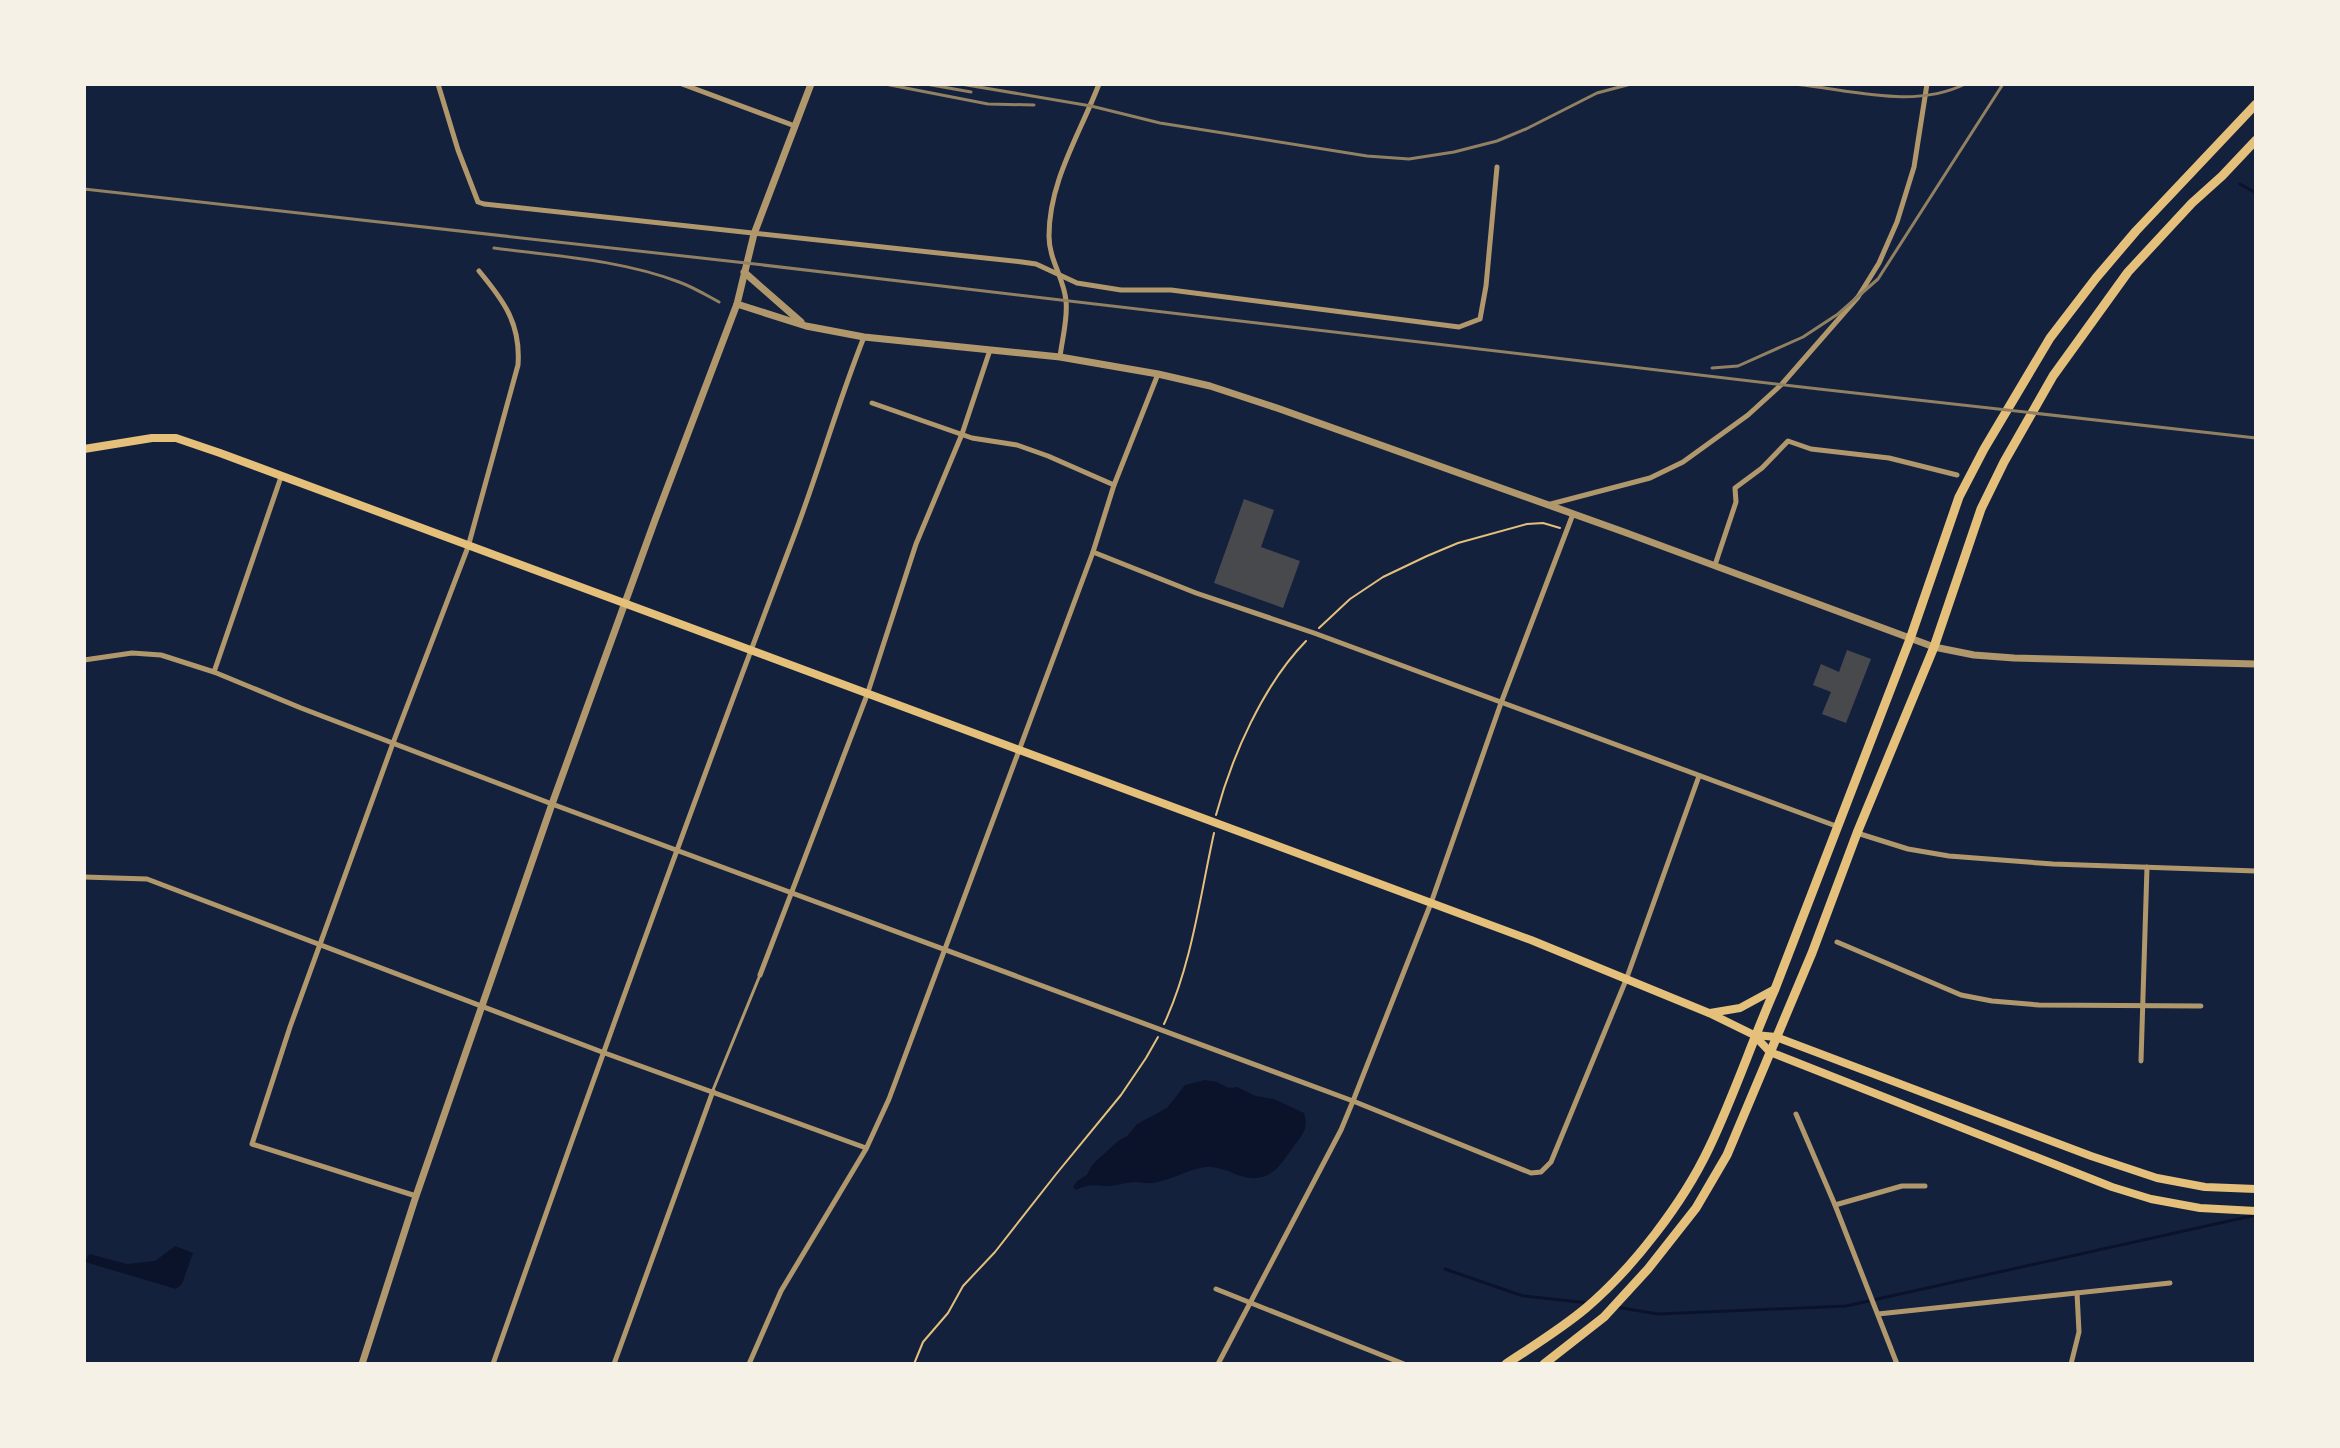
<svg xmlns="http://www.w3.org/2000/svg" width="2340" height="1448" font-family="'Alegreya Sans',sans-serif">
<rect width="100%" height="100%" fill="#14213d"/>
<!-- water -->
<g fill="#0b132b">
<path d="M1205 1080 1217 1082 1229 1088 1237 1087 1256 1096 1274 1099 1304 1113C1309 1127 1303 1134 1294 1146 1280 1165 1270 1185 1241 1176 1229 1172 1220 1166 1206 1167 1188 1169 1172 1180 1153 1183 1147 1184 1141 1182 1135 1182 1127 1182 1119 1185 1111 1186 1093 1187 1095 1182 1076 1190L1073 1187 1077 1181 1087 1175 1092 1165 1118 1141 1127 1136 1137 1124 1167 1108 1185 1085Z"/>
<polygon points="175,1246 193,1253 182,1284 176,1289 85,1262 89,1254 127,1264 155,1261"/>
</g>
<g fill="none" stroke-linecap="round" stroke-linejoin="round">
<!-- stream -->
<g stroke="#0b132b" stroke-width="3">
<polyline points="2240,184 2256,193"/>
<polyline points="1445,1269 1523,1296 1589,1303"/>
<polyline points="1616,1307 1658,1314 1846,1306 2256,1215"/>
</g>
</g>
<!-- building -->
<g fill="#48494c">
<polygon points="1244,499 1274,510 1261,547 1300,561 1283,608 1214,583"/>
<polygon points="1847,650 1871,659 1846,723 1822,714 1831,692 1813,685 1821,664 1839,672"/>
</g>
<g fill="none" stroke-linecap="round" stroke-linejoin="round">
<!-- path -->
<g stroke="#e5c07b" stroke-width="2">
<polyline points="1319,628 1350,599 1383,577 1427,556 1458,543 1527,524 1543,523 1560,528"/>
<path d="M1216 815C1232 756 1263 685 1306 641"/>
<path d="M1164 1024C1192 964 1200 896 1214 833"/>
<polyline points="914,1364 923,1342 948,1313 963,1286 995,1252 1057,1173 1121,1095 1146,1058 1158,1037"/>
</g>
<!-- service -->
<polyline stroke="#b1986c" stroke-width="3" points="713,1090 760,975"/>
<!-- minor -->
<g stroke="#b1986c" stroke-width="5">
<polyline points="438,84 458,150 478,202 484,204 1022,262 1036,264 1077,283 1121,290 1171,290 1459,327 1480,319 1486,286 1497,167"/>
<polyline points="682,84 795,126"/>
<path d="M1060 357C1062 339 1068 319 1066 301 1064 278 1049 260 1049 236 1049 181 1080 134 1099 84"/>
<polyline points="872,403 972,438 1017,445 1048,456 1114,485"/>
<polyline points="1547,505 1650,478 1683,462 1748,415 1782,384 1858,297 1879,263 1897,222 1914,167 1927,84"/>
<polyline points="1093,552 1196,593 1314,633 1836,826"/>
<polyline points="1715,565 1736,502 1735,488 1762,468 1788,441 1811,449 1889,458 1957,475"/>
<polyline points="84,660 132,653 161,655 214,672 301,708 552,804 1353,1101 1531,1173 1541,1172 1551,1162 1626,980 1699,776"/>
<polyline points="214,672 281,477"/>
<polyline points="1857,833 1908,849 1949,856 2053,864 2256,871"/>
<polyline points="84,877 147,879 602,1052 866,1148"/>
<polyline points="1837,942 1961,995 1992,1001 2039,1005 2201,1006"/>
<polyline points="760,975 867,695 916,544 962,434 990,350"/>
<polyline points="2141,1061 2147,867"/>
<polyline points="1796,1114 1835,1205 1897,1364"/>
<path d="M416 1196 252 1144 290 1027 393 743 468 547 518 365C521 324 504 301 479 271"/>
<polyline points="1835,1205 1902,1186 1925,1186"/>
<polyline points="1216,1289 1404,1364"/>
<polyline points="1878,1314 2170,1283"/>
<path d="M493 1364C590 1087 690 811 794 536 819 470 838 402 864 337"/>
<polyline points="614,1364 713,1091"/>
<polyline points="749,1364 781,1291 866,1149 889,1099 1093,552 1114,485 1158,374"/>
<polyline points="1218,1364 1341,1130 1353,1101 1431,903 1501,703 1573,514"/>
<polyline points="2071,1364 2079,1332 2077,1293"/>
</g>
<!-- tertiary -->
<g stroke="#b1986c" stroke-width="7">
<polyline points="744,272 801,322"/>
<polyline points="737,304 806,326 864,337 1060,357 1158,374 1210,386 1277,408 1624,532 1934,647 1974,655 2014,658 2256,664"/>
<polyline points="362,1364 416,1196 552,804 655,520 737,304 754,234 811,84"/>
</g>
<!-- secondary -->
<g stroke="#e5c07b" stroke-width="8">
<polyline points="84,449 152,438 176,438 220,453 1531,940 1709,1013 1754,1035 1770,1052 2112,1187 2151,1199 2200,1208 2256,1211"/>
<polyline points="1710,1013 1740,1008 1775,989"/>
<polyline points="1755,1035 1776,1037 2091,1156 2157,1178 2205,1187 2256,1189"/>
</g>
<!-- primary -->
<g stroke="#e5c07b" stroke-width="9">
<path d="M1506 1364C1533 1346 1561 1329 1586 1308 1633 1268 1683 1203 1709 1148 1734 1096 1752 1041 1775 989L1910 639 1959 497 1984 449 2050 338 2096 278 2136 231 2256 104"/>
<polyline points="1544,1364 1604,1317 1648,1269 1696,1208 1727,1155 1812,953 1857,833 1934,647 1981,509 2004,462 2053,376 2128,272 2192,203 2222,176 2256,140"/>
</g>
<!-- rail -->
<g stroke="#918062" stroke-width="3">
<polyline points="885,84 988,104 1034,105"/>
<polyline points="926,84 971,92"/>
<polyline points="961,84 1091,106 1160,123 1367,156 1409,159 1454,152 1497,141 1526,129 1597,93 1631,84"/>
<path d="M1793 84C1848 89 1913 110 1965 84"/>
<polyline points="84,189 746,263 1819,389 2256,438"/>
<path d="M494 248C556 256 621 260 679 282 693 287 706 295 719 302"/>
<polyline points="1712,368 1738,366 1803,337 1838,314 1878,279 2003,84"/>
</g>
</g>
<!-- border -->
<rect width="2340" height="1448" fill="none" stroke="#f6f1e7" stroke-width="172"/>
</svg>
